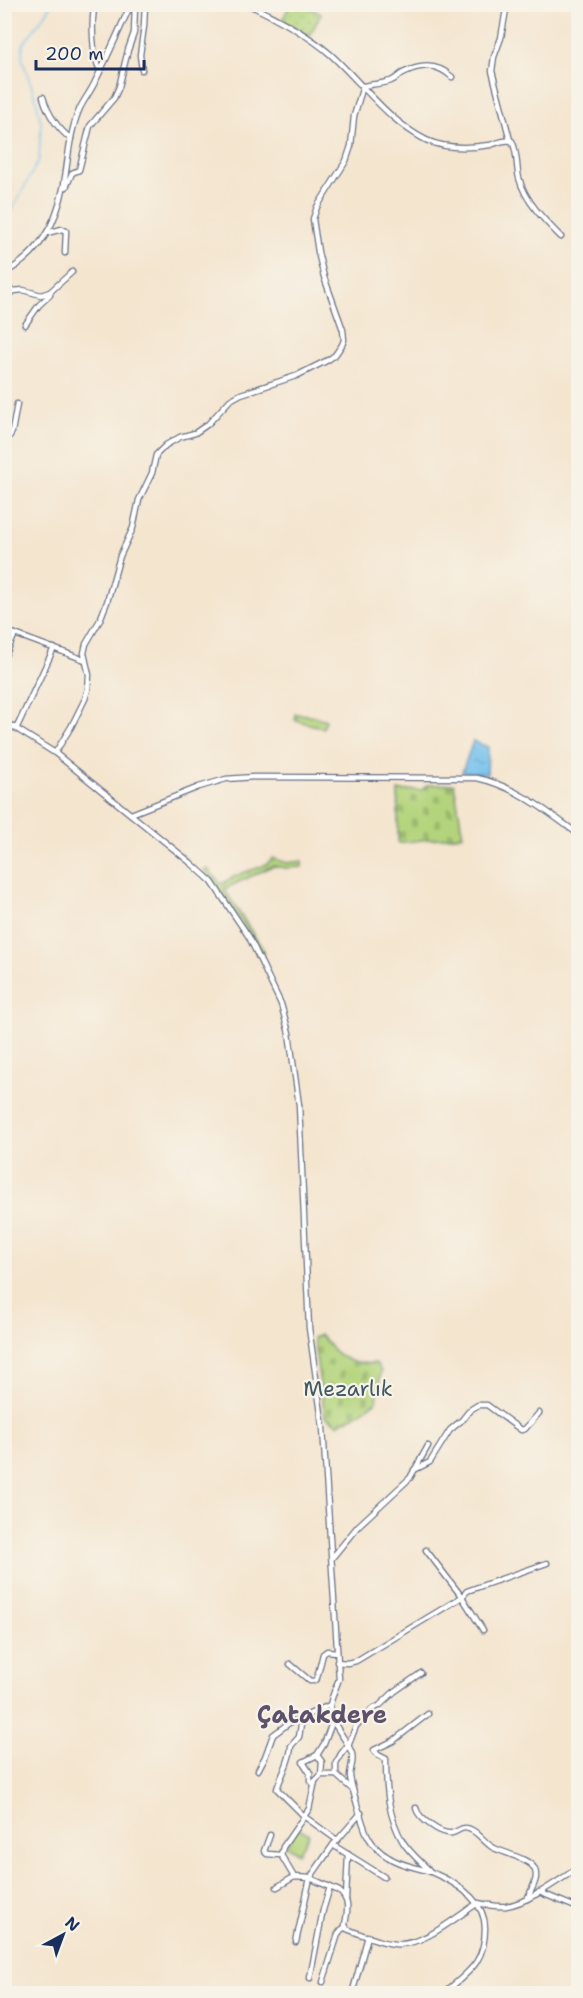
<svg xmlns="http://www.w3.org/2000/svg" width="583" height="1998" font-family="'Shantell Sans',sans-serif">
<defs>
<pattern id="grass-dots" width="8" height="8" patternUnits="userSpaceOnUse" patternTransform="scale(1.5)"><rect width="8" height="8" fill="#b3d47b"/><path d="M2 2h.1M6 6h.1" fill="none" stroke="#99b66d" stroke-width="1.8" stroke-linecap="round"/></pattern>
<pattern id="cemetery-stones" width="16" height="16" patternUnits="userSpaceOnUse" patternTransform="scale(1.5)"><rect width="16" height="16" fill="#b3d47b"/><path d="M2 7V4a2 2 0 0 1 4 0v3zM10 15v-3a2 2 0 0 1 4 0v3z" fill="#99b66d"/></pattern>
<pattern id="water-ripples" width="26" height="14" patternUnits="userSpaceOnUse" patternTransform="scale(1.5)"><rect width="26" height="14" fill="#72c0ec"/><path d="M2 4q2-2 4 0t4 0M15 11q2-2 4 0t4 0" fill="none" stroke="#5d9cc2"/></pattern>
</defs>
<rect width="100%" height="100%" fill="#f7f3e8"/>
<filter id="ink" filterUnits="userSpaceOnUse"><feTurbulence type="fractalNoise" baseFrequency=".0167" numOctaves="2"/><feDisplacementMap in="SourceGraphic" scale="12" xChannelSelector="R" yChannelSelector="G"/><feConvolveMatrix kernelMatrix="1 2 1 2 8 2 1 2 1" color-interpolation-filters="sRGB"/></filter>
<filter id="wash" filterUnits="userSpaceOnUse"><feTurbulence type="fractalNoise" baseFrequency=".008" numOctaves="4" result="noise"/><feDisplacementMap in="SourceGraphic" scale="24" xChannelSelector="R" yChannelSelector="G"/><feGaussianBlur stdDeviation="1.35" result="paint"/><feColorMatrix in="noise" values="0 0 0 0 0 0 0 0 0 0 0 0 0 0 0 0 0 1.4 0 .05"/><feComposite in="paint" operator="in"/></filter>
<g filter="url(#wash)">
<rect width="100%" height="100%" fill="#f4e5cf"/>
<!-- grass -->
<g fill="url(#grass-dots)" stroke="#67826c" stroke-width="1.5">
<polygon points="290,5 305,5 321,14 309,37 282,21"/>
<polygon points="295,714 310,715 326,720 323,728 295,720"/>
<path d="M273 858 287 863 302 861V867L286 868 273 866 224 889 265 952 262 953 229 903 204 870 207 868 221 884C230 879 239 874 248 871 257 868 267 866 273 858Z"/>
</g>
<!-- cemetery -->
<g fill="url(#cemetery-stones)" stroke="#67826c" stroke-width="1.5">
<polygon points="454,784 463,835 398,843 398,791 421,790 428,785"/>
<path d="M321 1335C335 1356 350 1366 376 1363L381 1371 377 1401 356 1415 338 1424 325 1416 313 1338Z"/>
</g>
<!-- garden -->
<polygon fill="#b3d47b" stroke="#67826c" stroke-width="1.5" points="297,1827 309,1834 298,1853 286,1846"/>
<!-- water -->
<polygon fill="url(#water-ripples)" stroke="#4678a5" stroke-width="1.5" points="473,741 488,747 487,774 462,772"/>
<g fill="none" stroke-linecap="round" stroke-linejoin="round">
<!-- stream -->
<polyline stroke="#72c0ec" stroke-width="1.5" points="4,225 39,160 41,123 36,99 22,58 23,44 48,11 51,4"/>
</g>
</g>
<g filter="url(#ink)">
<g fill="none" stroke-linecap="round" stroke-linejoin="round">
<!-- minor casing -->
<g stroke="#676f86" stroke-width="7">
<g id="minor">
<path d="M95 4C91 21 92 56 100 70"/>
<path d="M247 4C275 17 307 34 330 54 361 82 388 121 426 140 445 149 470 148 490 145 498 143 504 139 512 141 518 153 516 166 519 178 525 201 545 221 561 237"/>
<polyline points="507,4 501,38 494,57 492,71 510,140"/>
<polyline points="4,9 4,25"/>
<polyline points="142,70 140,55 144,26 145,4"/>
<path d="M43 97C48 114 57 128 71 139"/>
<polyline points="66,187 72,173 79,170 90,126 114,98 119,87 128,50 134,33 135,4"/>
<polyline points="47,233 62,229 66,231 65,253"/>
<path d="M4 273C44 253 61 213 66 171 69 150 71 128 80 108 84 100 90 92 94 84 107 58 119 31 131 4"/>
<polyline points="50,292 72,272"/>
<polyline points="4,297 14,291 23,290 41,295 50,292 50,295 39,305 25,325"/>
<polyline points="4,341 5,342"/>
<polyline points="4,445 12,432 17,404"/>
<polyline points="4,630 85,660"/>
<polyline points="4,658 15,634"/>
<path d="M4 721 55 753 191 863 212 882 249 937 281 1004 289 1033 299 1105 309 1328 323 1428 339 1679C336 1687 332 1696 330 1705 328 1723 347 1737 352 1754 354 1762 350 1768 350 1776 351 1785 364 1831 369 1838 373 1845 381 1853 388 1857 401 1866 417 1867 431 1872 455 1882 485 1899 485 1928 485 1964 468 1972 443 1994"/>
<polyline points="17,727 54,648"/>
<path d="M55 753 71 727 85 699 88 689 89 675 84 653 86 644 100 620 107 602 120 556 133 528 139 500 152 473 156 455 166 445 180 437 195 433 208 424 230 400 241 394 296 376 328 360 335 355 342 345 344 340 343 330 324 277 318 252 313 219 317 207 346 161 351 146 354 116 363 86C372 84 382 84 391 81 396 79 399 75 403 73 421 64 437 63 452 77"/>
<path d="M131 814 199 787 226 779 254 777 477 778C515 786 547 811 578 834"/>
<polyline points="414,1470 430,1462 450,1430 462,1420 470,1410 478,1405 487,1405 521,1430 525,1429 539,1413"/>
<polyline points="426,1550 462,1597 483,1630"/>
<polyline points="332,1558 358,1526 410,1478 428,1446"/>
<polyline points="337,1662 347,1663 356,1661 462,1597 467,1591 547,1563"/>
<polyline points="290,1664 310,1681 314,1681 317,1678 323,1654 327,1651 337,1652"/>
<path d="M428 1714 393 1741 374 1750 378 1755 386 1759C386 1788 388 1817 403 1842 410 1853 421 1862 429 1870"/>
<path d="M302 1719 299 1737 291 1746C291 1760 281 1775 277 1789L305 1817 337 1840"/>
<polyline points="317,1755 322,1762 321,1775"/>
<polyline points="258,1770 265,1757 273,1735 289,1723 330,1705"/>
<polyline points="336,1775 336,1763 341,1754 349,1744 356,1726 372,1709 379,1706 394,1692 421,1673"/>
<polyline points="314,1784 310,1781 310,1773 303,1762 317,1755 324,1744 333,1720"/>
<path d="M416 1808C418 1818 441 1835 452 1833 457 1832 460 1828 465 1828 475 1828 484 1842 492 1847 503 1853 528 1858 534 1868 540 1878 531 1890 527 1899"/>
<polyline points="270,1835 264,1851 267,1854 281,1855 283,1847 309,1809 315,1781 321,1775 336,1775 353,1790"/>
<polyline points="333,1845 384,1877"/>
<polyline points="281,1855 294,1877"/>
<path d="M277 1887 294 1877 310 1878 339 1891C351 1901 347 1912 345 1925L347 1929C357 1933 384 1943 395 1944 422 1947 456 1917 478 1903 487 1905 496 1907 506 1906 528 1903 559 1880 578 1868"/>
<polyline points="539,1892 578,1908"/>
<polyline points="346,1899 348,1854"/>
<polyline points="296,1942 310,1878 333,1845 361,1813"/>
<polyline points="310,1978 323,1910 330,1887"/>
<polyline points="323,1982 338,1934 341,1930 345,1927"/>
<polyline points="352,1994 368,1936"/>
</g>
</g>
<!-- minor -->
<use href="#minor" stroke="#fff" stroke-width="4.5"/>
</g>
</g>
<g text-anchor="middle" stroke-width="4.5" stroke-linejoin="round" paint-order="stroke">
<!-- park labels -->
<g font-size="21" fill="#415865" stroke="#f7f3e8">
<text x="348" y="1396">Mezarlık</text>
</g>
<!-- quarter labels -->
<g font-size="24" font-weight="bold" fill="#5d516b" stroke="#f7f3e8">
<text x="322" y="1723">Çatakdere</text>
</g>
</g>
<!-- margin -->
<rect width="583" height="1998" fill="none" stroke="#f7f3e8" stroke-width="24"/>
<!-- north arrow -->
<g transform="translate(63 1935) rotate(41)" stroke="#f7f3e8" stroke-width="4.5" paint-order="stroke">
<path d="M0-4.5L10 22L0 15L-10 22Z" fill="#1b2f5e"/>
<text y="-9" font-size="16" font-weight="bold" text-anchor="middle" fill="#1b2f5e">N</text>
</g>
<!-- scale -->
<path d="M36 60v9h108v-9" fill="none" stroke="#1b2f5e" stroke-width="3"/>
<text x="45" y="60" font-size="18" fill="#1b2f5e" stroke="#f7f3e8" stroke-width="4.5" paint-order="stroke">200 m</text>
</svg>
